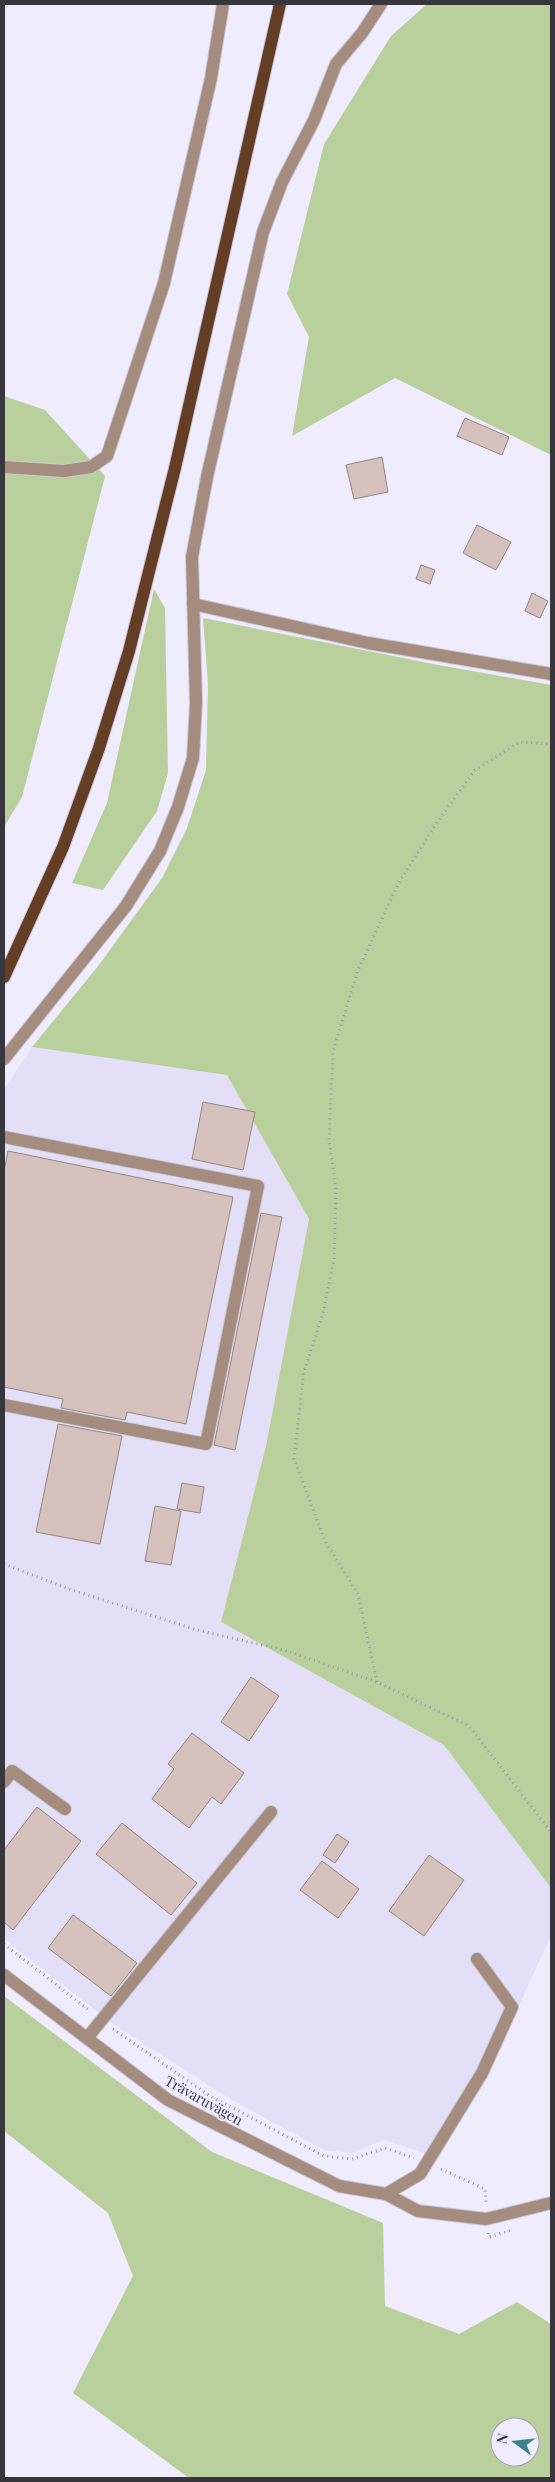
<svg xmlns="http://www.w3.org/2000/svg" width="555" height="2482" font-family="'Playfair Display',serif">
<rect width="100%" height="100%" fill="#efecfe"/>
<polygon fill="#e2dff6" points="32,1047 227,1075 309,1219 266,1446 221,1622 444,1744 551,1888 551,1935 488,2074 439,2158 384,2140 351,2153 324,2150 232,2100 116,2026 4,1939 4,1089"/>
<g fill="#b9cf9c" fill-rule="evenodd">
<polygon points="427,4 551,4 551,455 395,378 292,436 309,337 287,294 324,144 391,36"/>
<polygon points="4,396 45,410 105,476 22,797 4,827"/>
<polygon points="154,589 165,608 168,773 157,811 103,890 72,883 107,803"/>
<polygon points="203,618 433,664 551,685 551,1888 444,1745 221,1622 266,1446 309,1219 227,1075 32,1047 99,965 162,878 187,828 206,770 208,683"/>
<path d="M 4,1996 L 212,2152 L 383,2223 L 385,2306 L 459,2334 L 517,2302 L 551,2324 L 551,2478 L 189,2478 L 73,2393 L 133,2276 L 108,2213 L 4,2131 ZM 500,2427 L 530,2427 L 530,2457 L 500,2457 Z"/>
</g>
<g fill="#d5c2bd" stroke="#978581">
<polygon points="465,418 509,437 502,455 457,436"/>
<polygon points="382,457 388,492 354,499 346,465"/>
<polygon points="477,525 511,542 496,570 463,553"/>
<polygon points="421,565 435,570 430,584 416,579"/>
<polygon points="532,593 548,601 540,618 525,611"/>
<polygon points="203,1102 255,1112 243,1170 192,1159"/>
<polygon points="8,1151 233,1197 186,1424 127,1412 125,1420 61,1408 63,1399 4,1387 4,1171"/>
<polygon points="261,1213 282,1217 235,1450 214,1445"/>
<polygon points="58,1424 122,1436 100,1544 36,1532"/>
<polygon points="182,1483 204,1487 200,1513 177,1509"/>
<polygon points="155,1506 181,1511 171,1565 145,1561"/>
<polygon points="251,1677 279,1696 249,1741 221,1722"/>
<polygon points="192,1733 244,1773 221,1804 212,1797 189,1828 152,1799 174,1769 168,1764"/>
<polygon points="37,1807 81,1841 13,1930 4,1922 4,1850"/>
<polygon points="122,1823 197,1883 171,1915 96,1854"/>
<polygon points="337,1834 349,1842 335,1863 323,1855"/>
<polygon points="429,1855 464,1880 424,1936 389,1911"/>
<polygon points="322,1861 359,1889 338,1918 300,1890"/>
<polygon points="73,1915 137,1963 111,1996 48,1948"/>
</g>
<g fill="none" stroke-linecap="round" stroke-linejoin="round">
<g stroke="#cac8d7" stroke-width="14">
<g id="minor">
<polyline points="4,467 64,471 91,467 107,456 164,283 211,78 223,4"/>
<polyline points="193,604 368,643 551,674"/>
<polyline points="4,1059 126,906 160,851 178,807 193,758 196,703 192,557 207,477 263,232 282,182 314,120 336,64 362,33 381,4"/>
<polyline points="4,1137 258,1186 206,1444 4,1405"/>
<polyline points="4,1782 12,1771 65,1809"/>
<polyline points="4,1975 168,2100 339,2186 386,2194 418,2211 486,2219 551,2203"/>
<polyline points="87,2038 271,1812"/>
<polyline points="386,2194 420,2174 482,2073 512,2007 477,1959"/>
</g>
</g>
<g stroke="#cac8d7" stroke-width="14">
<polyline id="major" points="4,977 63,847 99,748 129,651 175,468 280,4"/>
</g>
<g stroke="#9997a4" stroke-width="3" stroke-dasharray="1 4" stroke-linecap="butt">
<polyline points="4,1564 69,1589 197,1630 284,1650 377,1682 469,1726 551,1832"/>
<polyline points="377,1682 358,1594 325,1541 294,1459 304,1371 323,1313 334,1259 336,1189 329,1140 333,1051 358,970 398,884 438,821 475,770 520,742 551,744"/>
<polyline points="4,1944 90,2011"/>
<polyline points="113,2029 210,2096 324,2156 352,2159 385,2148 414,2158"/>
<polyline points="441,2169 485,2189 486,2204"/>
<polyline points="488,2233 489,2237 512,2230"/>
</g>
<use href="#minor" stroke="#a48d7e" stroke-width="12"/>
<use href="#major" stroke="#633d24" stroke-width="12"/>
</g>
<g text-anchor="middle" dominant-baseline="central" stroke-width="4" stroke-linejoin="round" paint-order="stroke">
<g font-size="14" fill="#37363d" stroke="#efecfe">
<text transform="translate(204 2100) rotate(29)">Trävaruvägen</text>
</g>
</g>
<rect width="555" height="2482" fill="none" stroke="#37363d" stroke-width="10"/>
<g transform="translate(515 2442) rotate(285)"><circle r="24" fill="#efecfe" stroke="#a5a3b1"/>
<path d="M0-4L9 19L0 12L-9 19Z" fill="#3b8389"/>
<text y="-8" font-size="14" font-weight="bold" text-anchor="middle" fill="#37363d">N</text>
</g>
</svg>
